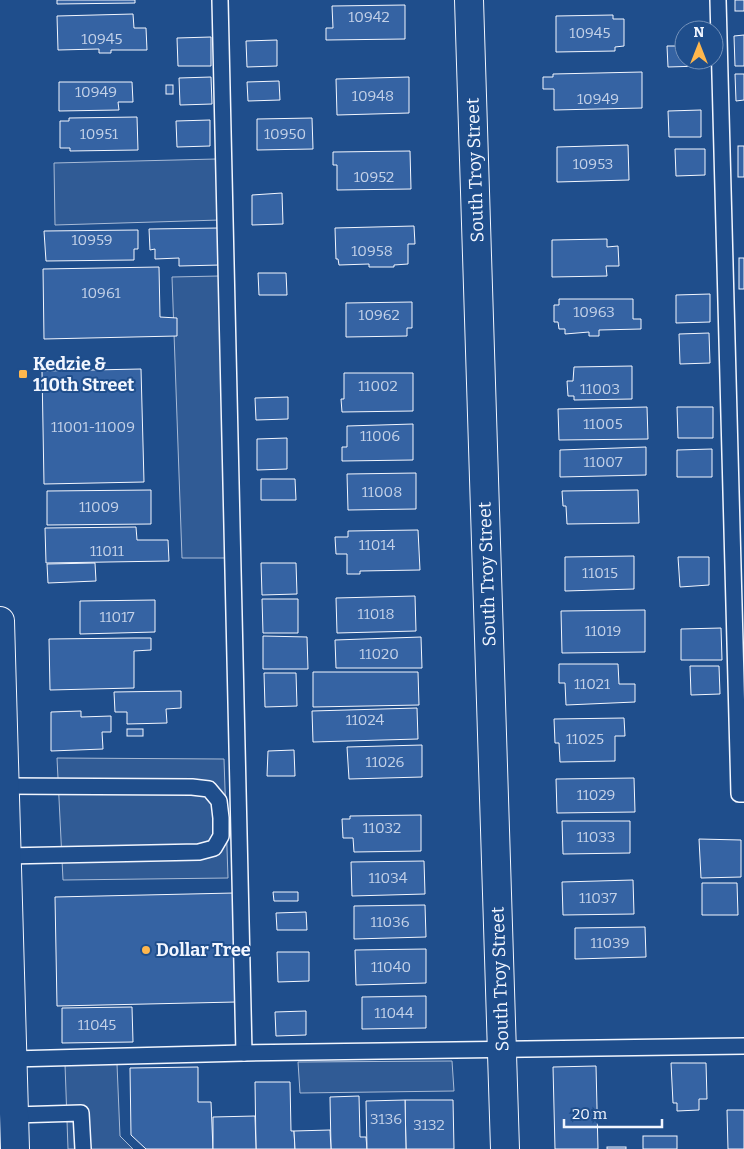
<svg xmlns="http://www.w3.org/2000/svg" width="744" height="1149" font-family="Bitter,serif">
<rect width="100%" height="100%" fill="#1f4e8c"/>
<g fill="#305b95" stroke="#a8bbd7">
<polygon points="216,159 220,220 55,225 54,163"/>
<polygon points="219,276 229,558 182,558 172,277"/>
<polygon points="57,758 224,759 228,878 63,880"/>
<polygon points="452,1061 454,1091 300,1093 298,1062"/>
<polygon points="65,1064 117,1064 120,1136 133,1149 68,1149"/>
</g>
<g fill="#3563a3" stroke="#f2f6ff">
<polygon points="57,0 135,0 135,3 57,4"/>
<rect x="735" y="0" width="9" height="11"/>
<polygon points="405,5 405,39 326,40 326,28 333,28 332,6"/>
<polygon points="133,14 134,28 146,28 147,50 111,50 111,53 99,53 99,49 58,50 57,16"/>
<polygon points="613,15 613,19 624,19 624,46 615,47 615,51 556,52 556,16"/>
<polygon points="744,35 744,66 735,66 734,36"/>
<polygon points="211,37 211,66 178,66 177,38"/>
<polygon points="277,40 277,66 247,67 246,41"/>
<polygon points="667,46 684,46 684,60 701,60 701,66 668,67"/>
<polygon points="642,72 642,108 554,110 554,89 543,89 543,77 553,77 553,74"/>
<polygon points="735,74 744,74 744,100 736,101"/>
<polygon points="211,77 212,104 180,105 179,78"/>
<polygon points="409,77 409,113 337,115 336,79"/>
<polygon points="279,81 280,100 248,101 247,82"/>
<polygon points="59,82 132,82 133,102 118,102 119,110 59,111"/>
<rect x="166" y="85" width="7" height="9"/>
<polygon points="701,110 701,137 669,137 668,111"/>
<polygon points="137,117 138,150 70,151 70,148 60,148 60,121 69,121 69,118"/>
<polygon points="312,118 313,149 257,150 257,119"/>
<polygon points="210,120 210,146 177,147 176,121"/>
<polygon points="628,145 629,180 557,182 557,147"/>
<rect x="738" y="146" width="6" height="31"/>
<polygon points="675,149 705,149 705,175 676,176"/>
<polygon points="410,151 411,189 337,190 337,165 333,165 333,152"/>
<polygon points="282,193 283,224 252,225 252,195"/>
<polygon points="414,226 415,244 408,244 408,264 394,265 394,267 369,267 369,264 339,265 338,259 336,259 335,228"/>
<polygon points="219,228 220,265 179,266 179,258 155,259 155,249 150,250 149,229"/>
<polygon points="138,230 138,249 134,249 134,260 46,261 44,231"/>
<polygon points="607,239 607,247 618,246 619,266 606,266 607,276 552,277 552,240"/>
<rect x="739" y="258" width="5" height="31"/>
<polygon points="159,267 160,317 177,318 177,336 44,339 43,269"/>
<polygon points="258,273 286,273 287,295 259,295"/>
<polygon points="710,294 710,322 676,323 676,295"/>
<polygon points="559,299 633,299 633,319 641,319 641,329 599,330 599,336 589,336 589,332 565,334 565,329 559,329 558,322 554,322 554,305 559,305"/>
<polygon points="412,302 412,328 407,328 407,336 346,337 346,303"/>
<polygon points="709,333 710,363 680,364 679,334"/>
<polygon points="632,366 632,399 574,400 574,396 568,396 567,381 573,381 574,367"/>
<polygon points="141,369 144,482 44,484 42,371"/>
<polygon points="344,373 413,373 413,411 342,412 341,399 344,399"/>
<polygon points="288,397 288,419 256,420 255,398"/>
<polygon points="647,407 648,439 559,440 558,409"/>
<polygon points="677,407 713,407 713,438 678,438"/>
<polygon points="413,424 413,460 342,461 342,447 347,447 347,426"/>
<polygon points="287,438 287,469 257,470 257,439"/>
<polygon points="646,447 646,475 560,477 560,450"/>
<polygon points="712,449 712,477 677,477 677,450"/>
<polygon points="416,473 416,509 348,510 347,474"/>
<polygon points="261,479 295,479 296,500 261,500"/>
<polygon points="151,490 151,524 47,525 47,491"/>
<polygon points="638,490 639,523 567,524 566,506 563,506 562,491"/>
<polygon points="136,527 137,540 168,540 169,561 46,563 45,528"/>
<polygon points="418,530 420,570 360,571 360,574 347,574 347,554 336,554 335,537 348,537 348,531"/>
<polygon points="634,556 634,589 565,591 565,557"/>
<polygon points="678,557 709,557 709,585 680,587"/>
<polygon points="95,563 96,581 48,583 47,564"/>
<polygon points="261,563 296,563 297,594 262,595"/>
<polygon points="415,596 416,631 337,633 336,598"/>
<polygon points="262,599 298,599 298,633 263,633"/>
<polygon points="155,600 155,632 80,634 80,601"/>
<polygon points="645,610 645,652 562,653 561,611"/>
<polygon points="721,628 722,660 681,660 681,629"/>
<polygon points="263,636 307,637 308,669 263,669"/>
<polygon points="421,637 422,668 336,668 335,640"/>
<polygon points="134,638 151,638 151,650 134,651 134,688 50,690 49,639"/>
<polygon points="559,664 618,664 619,684 635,684 635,702 566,705 565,683 559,683"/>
<polygon points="690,666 719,666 720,694 691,695"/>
<polygon points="313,672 418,672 419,705 313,707"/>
<polygon points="264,673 296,673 297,706 265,707"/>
<polygon points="181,691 181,708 166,709 167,723 127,724 127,712 115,712 114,692"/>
<polygon points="417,708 418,739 313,742 312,711"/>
<polygon points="81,711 81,717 111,716 111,732 102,732 103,749 51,751 51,712"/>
<polygon points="624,718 625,736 615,736 615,761 560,762 559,743 555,743 554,719"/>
<rect x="127" y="729" width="16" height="7"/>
<polygon points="422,745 422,777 349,779 347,747"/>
<polygon points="294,750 295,776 267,776 268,751"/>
<polygon points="634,778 635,812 557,813 556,779"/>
<polygon points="421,815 421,851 354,852 353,838 343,838 342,819 350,819 350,816"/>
<polygon points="562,821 630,821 630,853 563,854"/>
<polygon points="699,839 741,840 741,877 701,878"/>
<polygon points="424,861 425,894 352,896 351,862"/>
<polygon points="633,880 634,914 563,915 562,882"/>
<polygon points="702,883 737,883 738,915 702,915"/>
<polygon points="273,892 298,892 298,901 274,901"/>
<polygon points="234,893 236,1002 57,1006 55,897"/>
<polygon points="425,905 426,937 354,939 354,906"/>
<polygon points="306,912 307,930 277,930 276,913"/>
<polygon points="645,927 646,957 575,959 575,928"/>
<polygon points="426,949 426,983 356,985 355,950"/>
<polygon points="277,952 309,952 309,981 278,982"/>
<polygon points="426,996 426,1028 362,1029 362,997"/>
<polygon points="132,1007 133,1042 62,1043 62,1008"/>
<polygon points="306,1011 306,1035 276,1036 275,1012"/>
<polygon points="671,1063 706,1063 707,1099 699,1099 699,1110 677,1111 677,1103 673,1103"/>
<polygon points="596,1066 598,1149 555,1149 553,1067"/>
<polygon points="198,1067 198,1102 211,1102 213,1149 146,1149 131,1135 130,1068"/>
<polygon points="255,1082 290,1082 291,1131 294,1131 295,1149 256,1149"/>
<polygon points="359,1096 360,1137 366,1137 367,1149 331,1149 330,1097"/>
<polygon points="405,1100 453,1100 454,1149 406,1149"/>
<polygon points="405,1100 406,1149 367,1149 366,1101"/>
<polygon points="727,1110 744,1110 744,1149 728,1149"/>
<polygon points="255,1116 256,1149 213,1149 213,1117"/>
<polygon points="330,1130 331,1149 295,1149 294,1131"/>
<rect x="643" y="1136" width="34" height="13"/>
<rect x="607" y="1147" width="19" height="2"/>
</g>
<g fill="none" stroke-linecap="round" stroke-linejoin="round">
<g stroke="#f2f6ff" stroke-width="18">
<g id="service">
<polyline points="220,0 244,1053"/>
<polyline points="718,0 739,794 744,794"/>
<polyline points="4,786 192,787 209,789 219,801 221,818 221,836 214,848 199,852 6,856"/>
<polyline points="12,1059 244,1053 744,1046"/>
<polyline points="14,1115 81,1113 83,1149"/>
</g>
</g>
<g stroke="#f2f6ff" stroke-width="30">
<polyline id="minor" points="469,0 505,1149"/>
</g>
<g stroke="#f2f6ff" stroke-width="30">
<polyline id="secondary" points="0,621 15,1149"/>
</g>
<use href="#service" stroke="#1f4e8c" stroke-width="15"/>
<use href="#minor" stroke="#1f4e8c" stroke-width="28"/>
<use href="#secondary" stroke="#1f4e8c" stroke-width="28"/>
</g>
<g fill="#ffb74d" stroke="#1f4e8c" stroke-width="2">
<rect x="18" y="369" width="10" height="10" rx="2.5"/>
<circle cx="146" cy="950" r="5"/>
</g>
<g text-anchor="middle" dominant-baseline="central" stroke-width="4" stroke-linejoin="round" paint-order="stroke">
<g font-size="15" fill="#c3d1e8">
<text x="369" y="17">10942</text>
<text x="590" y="33">10945</text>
<text x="102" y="39">10945</text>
<text x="96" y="92">10949</text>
<text x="373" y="96">10948</text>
<text x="598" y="99">10949</text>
<text x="99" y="134">10951</text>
<text x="285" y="134">10950</text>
<text x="593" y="164">10953</text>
<text x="374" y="177">10952</text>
<text x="92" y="240">10959</text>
<text x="372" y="251">10958</text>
<text x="101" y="293">10961</text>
<text x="594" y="312">10963</text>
<text x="379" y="315">10962</text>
<text x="378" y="386">11002</text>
<text x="600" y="389">11003</text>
<text x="603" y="424">11005</text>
<text x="93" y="427">11001-11009</text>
<text x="380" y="436">11006</text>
<text x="603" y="462">11007</text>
<text x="382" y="492">11008</text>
<text x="99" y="507">11009</text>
<text x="377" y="545">11014</text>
<text x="107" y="551">11011</text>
<text x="600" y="573">11015</text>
<text x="376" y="614">11018</text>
<text x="117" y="617">11017</text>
<text x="603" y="631">11019</text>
<text x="379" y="654">11020</text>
<text x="592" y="684">11021</text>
<text x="365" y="720">11024</text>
<text x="585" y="739">11025</text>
<text x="385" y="762">11026</text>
<text x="596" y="795">11029</text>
<text x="382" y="828">11032</text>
<text x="596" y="837">11033</text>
<text x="388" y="878">11034</text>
<text x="598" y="898">11037</text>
<text x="390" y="922">11036</text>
<text x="610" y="943">11039</text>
<text x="391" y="967">11040</text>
<text x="394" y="1013">11044</text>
<text x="97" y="1025">11045</text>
<text x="386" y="1119">3136</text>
<text x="429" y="1125">3132</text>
</g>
<g font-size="18" fill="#f2f6ff" stroke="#1f4e8c">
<text transform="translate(475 170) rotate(-92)">South Troy Street</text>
<text transform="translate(487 574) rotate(-92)">South Troy Street</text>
<text transform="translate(500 979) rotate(-92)">South Troy Street</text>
</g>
<g font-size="18" font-weight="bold" fill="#f2f6ff" stroke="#1f4e8c" text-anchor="start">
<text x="33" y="364">Kedzie &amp;<tspan x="33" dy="21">110th Street</tspan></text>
<text x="156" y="950">Dollar Tree</text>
</g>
</g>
<g transform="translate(699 45)"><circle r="24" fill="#1f4e8c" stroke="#7391ba"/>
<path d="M0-4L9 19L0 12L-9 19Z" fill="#ffb74d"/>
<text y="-8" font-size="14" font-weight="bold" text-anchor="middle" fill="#f2f6ff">N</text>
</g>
<path d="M564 1119v8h98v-8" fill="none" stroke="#f2f6ff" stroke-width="2.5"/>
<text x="572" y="1119" font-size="15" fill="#f2f6ff" stroke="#1f4e8c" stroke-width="4" paint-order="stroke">20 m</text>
</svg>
